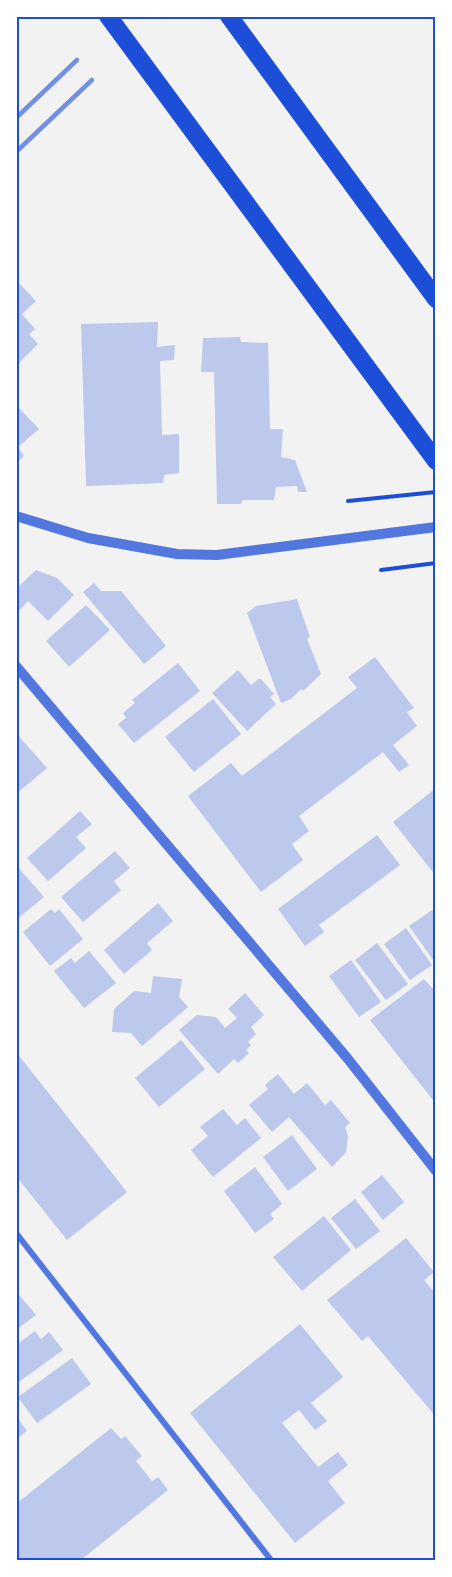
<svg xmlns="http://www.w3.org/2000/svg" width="452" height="1577" font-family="Ubuntu,sans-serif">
<rect width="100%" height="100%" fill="#f2f2f2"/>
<g fill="#bdc9ec">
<polygon points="16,280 36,301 22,314 35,329 29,334 38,344 16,366"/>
<polygon points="158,322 157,347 175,345 174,360 160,361 162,435 179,434 179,473 164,475 163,483 86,486 81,324"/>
<polygon points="240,337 241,342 268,343 270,429 283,429 281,457 295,460 307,492 298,492 297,486 276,487 274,500 242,500 241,504 217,504 214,372 201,372 203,338"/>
<polygon points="16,405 39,429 18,447 24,456 16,463"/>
<polygon points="36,570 57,578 74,595 48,621 28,601 20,610 16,607 16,589"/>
<polygon points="94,583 101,591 121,591 166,646 144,664 83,592"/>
<polygon points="297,599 310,637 307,639 321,674 303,691 301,689 291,699 281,703 247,613 256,606"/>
<polygon points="86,605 110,630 69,667 46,641"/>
<polygon points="375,657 414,708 407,712 417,726 393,745 409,765 399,772 383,752 299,816 309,831 292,844 303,860 261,892 188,796 231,763 242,776 357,688 348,677"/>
<polygon points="178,663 200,691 134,743 118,724 126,718 123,713 135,703 132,700"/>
<polygon points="238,670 251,685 260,678 274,694 270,697 276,704 247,731 212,693"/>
<polygon points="213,699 241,734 194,772 165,737"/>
<polygon points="16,733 47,768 16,794"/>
<polygon points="436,788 436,876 393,822"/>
<polygon points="80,811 92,824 76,837 86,848 48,881 27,858"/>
<polygon points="377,835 400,865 319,925 324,932 305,946 278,909"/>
<polygon points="115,851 130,868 114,881 121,890 83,922 61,897"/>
<polygon points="16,865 44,897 16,920"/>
<polygon points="158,903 173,921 147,943 152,950 124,974 104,950"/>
<polygon points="51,909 55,913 59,909 83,939 50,966 23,932"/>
<polygon points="432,910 436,914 436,964 409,926"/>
<polygon points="406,928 432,965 410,980 384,944"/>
<polygon points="377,943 408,984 386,1000 355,960"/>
<polygon points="89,951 116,983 84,1008 54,971 71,958 75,963"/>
<polygon points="351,960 381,1002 359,1017 329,976"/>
<polygon points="153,976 182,979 179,997 188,1007 142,1046 131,1033 112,1032 114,1009 134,991 151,993"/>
<polygon points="424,979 432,988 436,987 436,1104 370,1020"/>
<polygon points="245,993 264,1015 251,1027 256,1034 248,1042 251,1045 246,1050 249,1053 238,1063 234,1059 218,1074 179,1030 197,1015 216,1017 225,1028 237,1018 228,1009"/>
<polygon points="181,1040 205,1069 159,1107 135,1078"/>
<polygon points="16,1052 127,1192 67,1240 16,1176"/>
<polygon points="278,1074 294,1094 307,1083 325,1105 331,1100 350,1123 345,1127 348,1136 346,1152 332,1167 289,1117 272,1132 249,1105 268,1089 265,1085"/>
<polygon points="223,1109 237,1125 245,1118 261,1138 213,1177 191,1150 208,1136 200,1127"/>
<polygon points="292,1135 317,1169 288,1191 263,1157"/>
<polygon points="255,1167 282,1204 270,1214 274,1219 255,1233 224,1191"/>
<polygon points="382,1175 404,1202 383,1220 361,1192"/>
<polygon points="355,1199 380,1231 356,1249 331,1218"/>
<polygon points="324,1216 351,1250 302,1291 273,1257"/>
<polygon points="406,1238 434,1272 424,1280 436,1294 436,1318 433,1320 436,1323 436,1417 368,1336 362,1341 327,1300"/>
<polygon points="16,1291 36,1315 16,1330"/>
<polygon points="300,1324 343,1377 311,1403 327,1421 315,1430 299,1410 282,1423 318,1467 338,1452 348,1465 328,1481 345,1503 295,1543 190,1413"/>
<polygon points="35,1331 41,1339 49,1332 63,1350 16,1384 16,1345"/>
<polygon points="72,1358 91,1384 37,1423 18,1397"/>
<polygon points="16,1416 27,1431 16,1439"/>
<polygon points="111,1428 121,1439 125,1436 142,1456 136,1461 152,1481 158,1477 168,1490 81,1560 16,1560 16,1504"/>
</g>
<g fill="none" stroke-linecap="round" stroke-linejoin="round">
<g stroke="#1d4ed8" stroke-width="4">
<polyline points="348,501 436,492"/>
<polyline points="381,570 436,563"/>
</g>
<polyline stroke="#5277de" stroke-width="6" points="16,1233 271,1560"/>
<g stroke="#5277de" stroke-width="10">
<polyline points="16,516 88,538 177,554 217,555 436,527"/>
<polyline points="16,666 348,1059 436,1171"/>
</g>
<g stroke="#1d4ed8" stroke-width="18">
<polyline points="108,16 436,461"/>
<polyline points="229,16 436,299"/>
</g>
<g stroke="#7290e2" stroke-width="4.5">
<polyline points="16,118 77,60"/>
<polyline points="16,152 92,80"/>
</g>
</g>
<rect width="452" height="1577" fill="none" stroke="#ffffff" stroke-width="36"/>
<rect x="18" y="18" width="416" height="1541" fill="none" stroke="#1d4ed8" stroke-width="2"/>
</svg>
